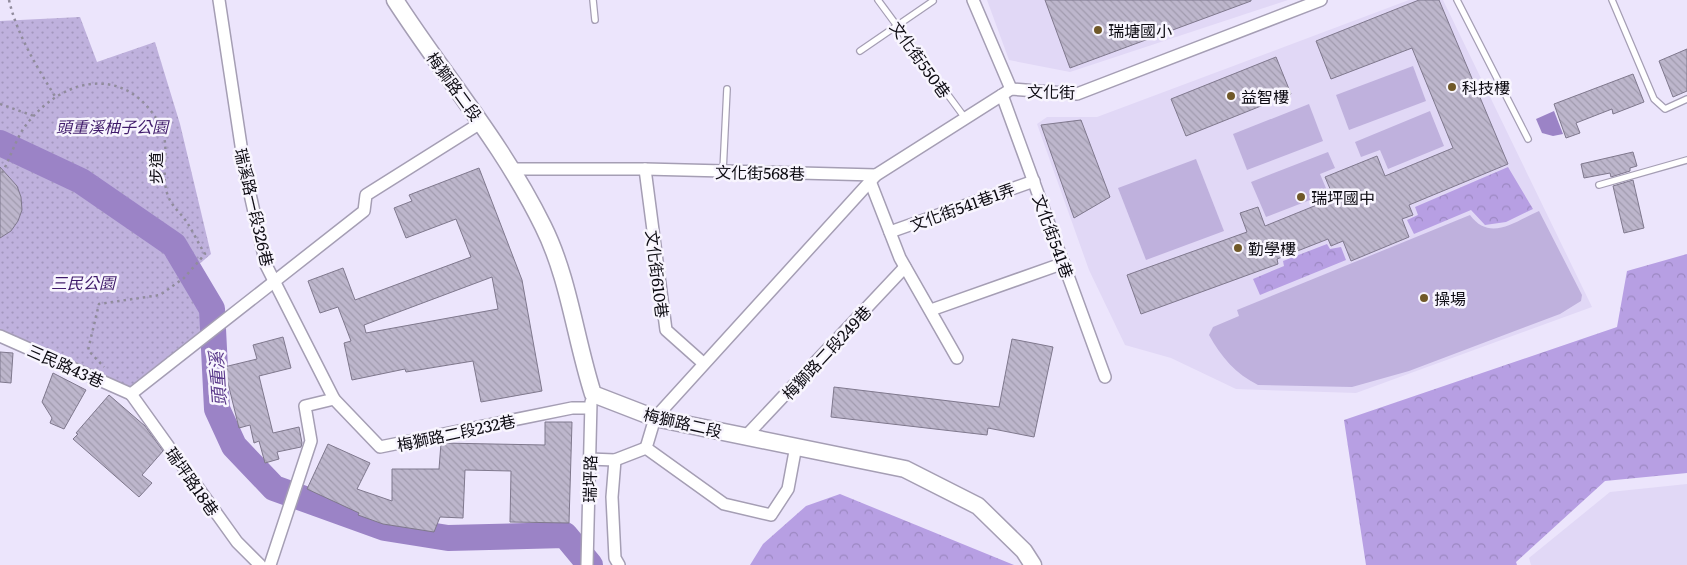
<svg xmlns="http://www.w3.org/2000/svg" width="1687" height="565" font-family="Literata,'Noto Sans TC',serif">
<defs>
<pattern id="forest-crowns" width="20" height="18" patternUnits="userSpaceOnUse" patternTransform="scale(1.25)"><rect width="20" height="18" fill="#b79fe3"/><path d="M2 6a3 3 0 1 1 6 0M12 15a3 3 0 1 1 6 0" fill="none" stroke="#9c88c2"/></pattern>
<pattern id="park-dots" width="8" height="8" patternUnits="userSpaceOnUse" patternTransform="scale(1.25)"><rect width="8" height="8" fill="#bfb1dd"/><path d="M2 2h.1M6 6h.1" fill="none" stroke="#a397bd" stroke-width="1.8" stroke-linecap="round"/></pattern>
<pattern id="building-back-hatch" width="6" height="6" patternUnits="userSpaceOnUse" patternTransform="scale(1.25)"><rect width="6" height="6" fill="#bdb6cc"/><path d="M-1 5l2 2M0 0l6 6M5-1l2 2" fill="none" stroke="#a19bae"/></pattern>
</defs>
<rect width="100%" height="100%" fill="#ece5fc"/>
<g fill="#e1d8f6">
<polygon points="987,0 1288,0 1070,72 1009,60"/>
<polygon points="1409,0 1443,0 1592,307 1356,393 1236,389 1171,358 1125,345 1089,270 1037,124 1047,117 1097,117"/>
<polygon points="1687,484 1687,565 1531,565 1529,558 1610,492"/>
</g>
<g fill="#bfb1dd">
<polygon points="1413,66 1426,101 1349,130 1336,95"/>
<polygon points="1309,104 1323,141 1247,170 1233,134"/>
<polygon points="1430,111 1444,146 1388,169 1380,150 1361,157 1355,142"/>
<polygon points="1328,152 1335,168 1320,174 1328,193 1266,217 1251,182"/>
<polygon points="1196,159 1224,231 1146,260 1118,188"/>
<path d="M 1539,211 L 1582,295 L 1581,301 L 1560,314 L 1409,371 L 1352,387 L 1258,385 C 1236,374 1221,357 1209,335 L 1213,327 L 1239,316 L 1237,310 L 1470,215 C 1490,242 1514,222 1539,211 Z"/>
</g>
<g fill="url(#forest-crowns)">
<polygon points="1508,167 1533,209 1506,222 1485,225 1471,210 1414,234 1407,220 1418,215 1415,207"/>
<polygon points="1327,244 1330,249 1341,247 1346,260 1260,295 1253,279 1284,266 1283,261"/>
<polygon points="1687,254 1687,473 1605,481 1516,562 1517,565 1366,565 1344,420 1617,327 1627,271"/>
<polygon points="840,494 1014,565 750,565 763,544 806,506"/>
</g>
<polygon fill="url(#park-dots)" points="80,17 97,62 155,42 180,124 211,254 190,272 212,309 214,333 131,394 0,336 0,21"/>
<polygon fill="#9b83c6" points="1554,111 1563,134 1553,136 1542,133 1536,119"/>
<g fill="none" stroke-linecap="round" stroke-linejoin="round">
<polyline stroke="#9b83c6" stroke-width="26" points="0,143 81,181 174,245 212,309 217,409 234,446 274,488 385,528 448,538 565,535 590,565"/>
</g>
<g fill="url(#building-back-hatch)" stroke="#7f788d" fill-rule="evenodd">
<polygon points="1045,0 1251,0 1251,1 1070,68"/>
<polygon points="1419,0 1439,0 1508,164 1409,205 1413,215 1402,219 1409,237 1351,261 1343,241 1331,246 1328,239 1277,259 1278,264 1141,314 1127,275 1247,232 1240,213 1258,207 1265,226 1334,198 1325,177 1377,156 1385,176 1453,148 1412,48 1331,79 1316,41"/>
<polygon points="1687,49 1687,91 1673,97 1659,61"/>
<polygon points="1276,57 1291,94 1186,136 1171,99"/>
<polygon points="1633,74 1644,102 1613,114 1612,109 1576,123 1580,133 1566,138 1554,104"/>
<polygon points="1081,120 1110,197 1074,218 1041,125"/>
<polygon points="1633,152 1637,166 1630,168 1630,171 1611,177 1610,173 1584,178 1581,164"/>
<polygon points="0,167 17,186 21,197 22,210 18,221 11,231 0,238"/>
<path d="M 479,168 L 522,280 L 542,391 L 481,402 L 473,361 L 406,372 L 405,369 L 352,380 L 344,343 L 351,341 L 338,307 L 320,313 L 308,281 L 343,268 L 355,300 L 471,257 L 456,219 L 406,238 L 394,208 L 412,201 L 409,195 ZM 492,277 L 498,309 L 366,333 L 364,325 Z"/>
<polygon points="1633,180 1644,228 1624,233 1613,186"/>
<polygon points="283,337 291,368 259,376 273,433 299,427 302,443 301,447 277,452 279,459 265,463 259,441 254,443 250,425 239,428 224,367 257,359 253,345"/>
<polygon points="1012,339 1053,347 1034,437 988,428 987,435 831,417 834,387 999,407"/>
<polygon points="0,352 13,353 11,383 0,382"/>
<polygon points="53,373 86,390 64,429 50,423 52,418 42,402"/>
<polygon points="109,395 145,426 163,451 142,475 152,483 139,497 73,439 78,434 76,433"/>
<polygon points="545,422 572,422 569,523 510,522 511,471 465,470 463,518 440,517 434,532 383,524 358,515 359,513 307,489 328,444 370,463 357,489 392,501 392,469 439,469 441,443 545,445"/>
</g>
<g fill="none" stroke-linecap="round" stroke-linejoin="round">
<g stroke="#a59eb4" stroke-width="8">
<g id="lane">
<polyline points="593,0 595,20"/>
<polyline points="878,0 965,118"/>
<polyline points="1457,0 1528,139"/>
<polyline points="1612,0 1654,99 1665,109 1687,99"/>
<polyline points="860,51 933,1"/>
<polyline points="723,171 727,89"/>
<polyline points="1599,185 1687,160"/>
</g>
</g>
<g stroke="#a59eb4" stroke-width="14">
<g id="street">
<polyline points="219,0 245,172 266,265 334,399"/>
<polyline points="973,0 1011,89"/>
<polyline points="1002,95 1105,377"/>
<polyline points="512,169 645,169 876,175"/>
<polyline points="645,169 666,330 703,363"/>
<polyline points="870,181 900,258 957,358"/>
<polyline points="890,232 1034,181"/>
<polyline points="931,310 1064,263"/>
<polyline points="0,336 131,394"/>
<polyline points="131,394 364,211 366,195 482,122"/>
<polyline points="131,394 237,542 260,565"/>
<polyline points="746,436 905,267"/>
<polyline points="796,446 788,489 771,515 724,504 646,448 655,418 876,175 1002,95 1011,89 1077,94 1321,0"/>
<polyline points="589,459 615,460 646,448"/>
<polyline points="615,460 612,497 615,558 619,565"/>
<polyline points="270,565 311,441 305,406 334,399 380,447 572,408 590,408"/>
<polyline points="587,565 591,402"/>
</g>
</g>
<g stroke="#a59eb4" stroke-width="19">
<path id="secondary" d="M 395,0 C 444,76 503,144 543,226 C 569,278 575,338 593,394 L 655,418 L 905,469 L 978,506 L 1024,551 L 1033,565"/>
</g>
<g stroke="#918c9d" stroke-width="2.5" stroke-dasharray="2.5 4" stroke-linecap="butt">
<path d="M 9,0 C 17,35 37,67 56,98"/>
<polyline points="0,104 34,116"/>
<path d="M 2,173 C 12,155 16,136 30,120 C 68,75 127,67 159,123 C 172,147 160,169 167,193 C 171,206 179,211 186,221 C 193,231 198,243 205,254 L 184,278 L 160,295 L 99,304 L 88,350 L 104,367"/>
</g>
<use href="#lane" stroke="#fff" stroke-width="5.5"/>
<use href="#street" stroke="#fff" stroke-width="11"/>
<use href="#secondary" stroke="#fff" stroke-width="16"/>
</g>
<g fill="#705929" stroke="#f8f5fe" stroke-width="2">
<circle cx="1098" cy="30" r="5"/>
<circle cx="1452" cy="87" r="5"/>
<circle cx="1231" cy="96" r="5"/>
<circle cx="1301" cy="197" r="5"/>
<circle cx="1238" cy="248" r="5"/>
<circle cx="1424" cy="298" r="5"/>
</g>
<g text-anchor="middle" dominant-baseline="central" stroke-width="5" stroke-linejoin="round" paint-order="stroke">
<g font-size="16" fill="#0d0b12" stroke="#f8f5fe" text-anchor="start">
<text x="1108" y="30">瑞塘國小</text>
<text x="1462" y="87">科技樓</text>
<text x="1241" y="96">益智樓</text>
<text x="1311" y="197">瑞坪國中</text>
<text x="1248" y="248">勤學樓</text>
<text x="1434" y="298">操場</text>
</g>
<g font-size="16" fill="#0d0b12" stroke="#f8f5fe">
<text transform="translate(921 59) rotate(54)">文化街550巷</text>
<text transform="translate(455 86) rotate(54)">梅獅路二段</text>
<text transform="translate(1051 91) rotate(1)">文化街</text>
<text transform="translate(155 168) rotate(-90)">步道</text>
<text transform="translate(760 172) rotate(1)">文化街568巷</text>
<text transform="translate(962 206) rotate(-20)">文化街541巷1弄</text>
<text transform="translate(255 207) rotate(77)">瑞溪路一段326巷</text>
<text transform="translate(1054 236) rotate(70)">文化街541巷</text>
<text transform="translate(658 274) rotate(83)">文化街610巷</text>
<text transform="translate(826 352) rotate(-47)">梅獅路二段249巷</text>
<text transform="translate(66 365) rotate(24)">三民路43巷</text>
<text transform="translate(683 422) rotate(13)">梅獅路二段</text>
<text transform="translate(456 432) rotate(-12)">梅獅路二段232巷</text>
<text transform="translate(589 479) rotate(-89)">瑞坪路</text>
<text transform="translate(193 481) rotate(55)">瑞坪路18巷</text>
</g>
<g font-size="16" font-style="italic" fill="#401c6b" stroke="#f8f5fe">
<text x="112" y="126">頭重溪柚子公園</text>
<text x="83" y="282">三民公園</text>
</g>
<g font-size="18" font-style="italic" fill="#5d3c8c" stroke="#f8f5fe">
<text transform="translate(217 379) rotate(-94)">頭重溪</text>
</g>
</g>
</svg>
